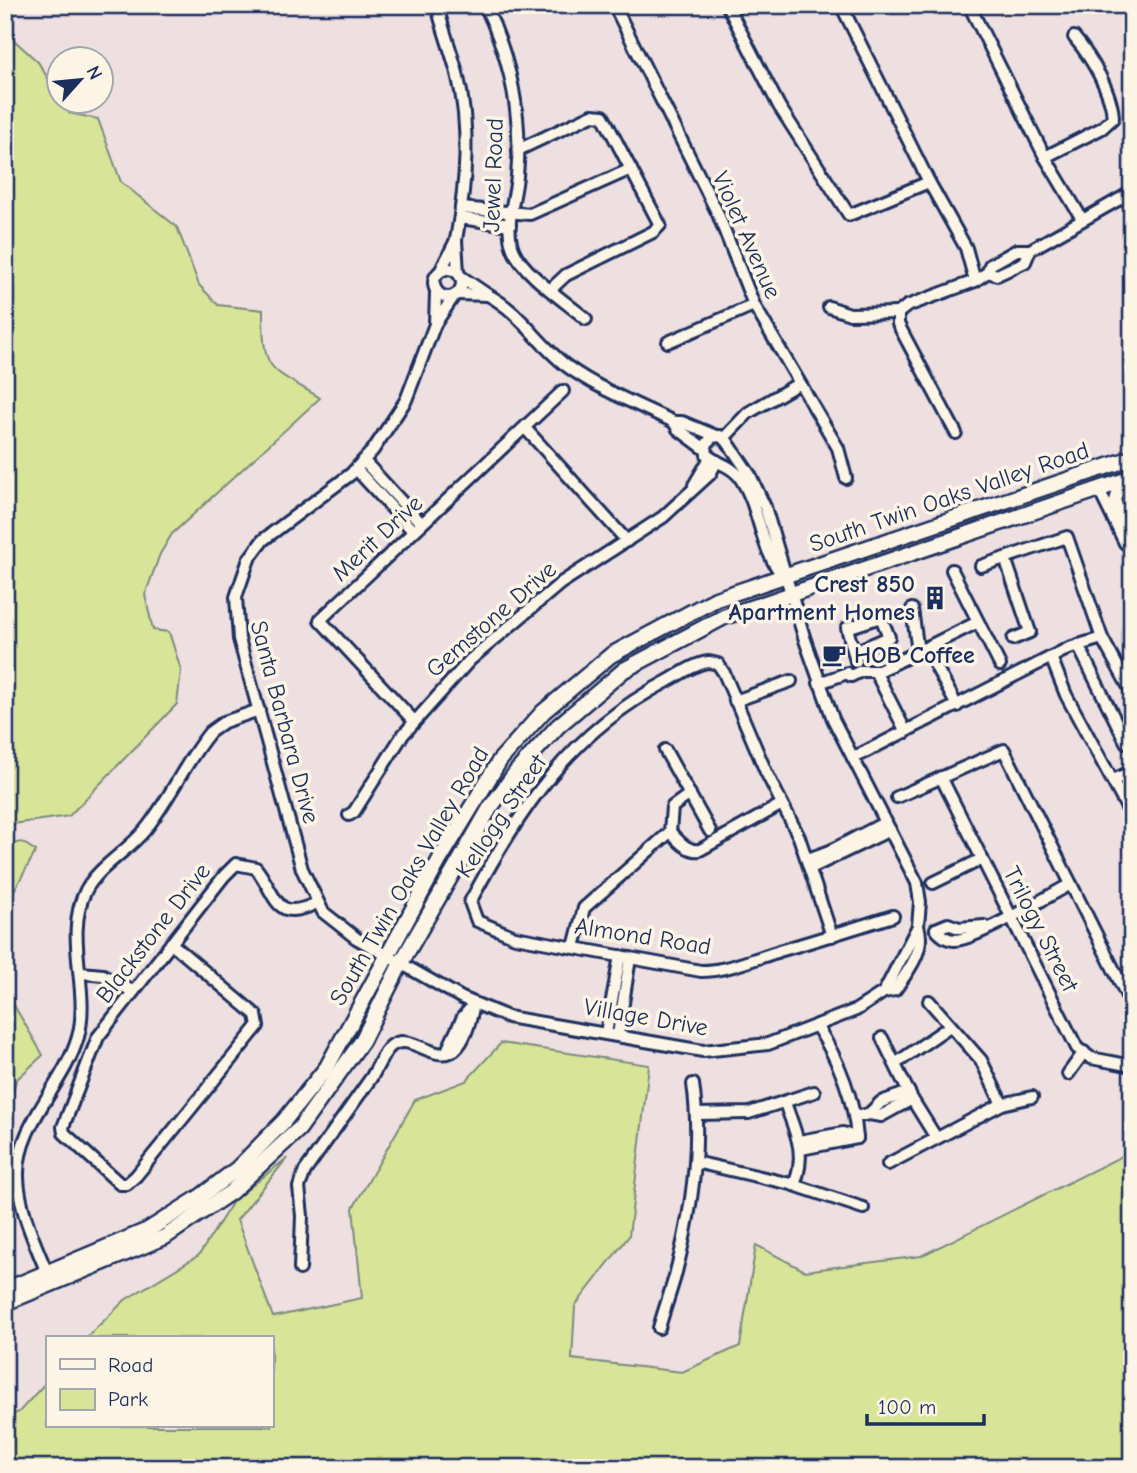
<svg xmlns="http://www.w3.org/2000/svg" width="1137" height="1473" font-family="'Comic Neue',sans-serif">
<rect width="100%" height="100%" fill="#eedfe0"/>
<filter id="ink" filterUnits="userSpaceOnUse"><feTurbulence type="fractalNoise" baseFrequency=".0143" numOctaves="2"/><feDisplacementMap in="SourceGraphic" scale="14" xChannelSelector="R" yChannelSelector="G"/><feConvolveMatrix kernelMatrix="1 2 1 2 8 2 1 2 1" color-interpolation-filters="sRGB"/></filter>
<g filter="url(#ink)">
<g fill="#d8e598" stroke="#7a8a7b" stroke-width="2">
<path d="M 5,32 L 38,62 L 69,113 L 98,119 L 121,182 L 177,227 L 199,285 L 218,305 L 263,310 C 263,374 268,366 320,398 L 172,534 L 160,554 L 145,595 L 153,630 L 169,632 L 181,670 L 177,704 L 69,816 L 5,825 Z"/>
<polygon points="22,842 36,851 5,907 5,845"/>
<polygon points="5,990 43,1055 16,1080 5,1122"/>
<polygon points="501,1043 649,1065 629,1236 575,1306 572,1359 682,1372 740,1346 756,1245 805,1271 921,1256 1132,1151 1132,1468 5,1468 5,1418 19,1412 47,1381 47,1426 271,1426 271,1338 86,1338 125,1300 199,1255 234,1200 287,1158 237,1220 273,1317 362,1298 353,1208 415,1100 466,1081"/>
</g>
<g fill="none" stroke-linecap="round" stroke-linejoin="round">
<g stroke="#1b2f5e" stroke-width="16">
<g id="minor">
<path d="M 437,5 C 442,28 451,50 457,73 C 471,128 466,184 456,240"/>
<path d="M 485,5 C 511,60 523,115 517,176 C 515,200 504,226 513,249 C 523,274 565,301 586,319"/>
<polyline points="614,5 718,214 754,305 838,448 846,478"/>
<polyline points="727,5 779,106 849,215 929,182"/>
<polyline points="841,5 929,182 966,248 975,281"/>
<polyline points="969,5 1045,157 1082,219"/>
<polyline points="518,150 592,115 603,116 660,225 653,232 566,275 551,289"/>
<path d="M 1045,157 L 1102,128 L 1113,118 C 1112,92 1091,57 1074,37"/>
<polyline points="461,208 530,214 631,169"/>
<polyline points="460,218 510,225"/>
<circle cx="448" cy="283" r="14"/>
<polyline points="441,270 456,240 458,273"/>
<polyline points="988,272 997,275 1025,262 1030,250"/>
<polyline points="436,292 435,324 454,296"/>
<polyline points="457,294 488,295 460,276"/>
<path d="M 488,295 C 522,313 538,345 568,367 C 600,390 639,405 674,422 L 682,422 L 716,436"/>
<polyline points="829,307 850,314 898,313"/>
<polyline points="898,313 907,306 975,281 988,272 990,265 1017,250 1030,250 1132,192"/>
<polyline points="898,313 898,324 956,433"/>
<path d="M 435,324 L 406,400 L 373,450 L 351,474 L 263,540 L 249,559 L 236,597 L 239,639 L 302,869 L 323,912 L 356,938 L 462,998 L 508,1017 L 703,1051 L 768,1044 L 856,1010 L 884,992 L 895,990 C 909,970 926,949 918,926"/>
<polyline points="668,342 754,305"/>
<polyline points="674,422 678,429 705,449"/>
<polyline points="525,428 627,541"/>
<polyline points="724,438 748,413 798,384"/>
<polyline points="364,461 421,523"/>
<polyline points="356,469 413,531"/>
<polyline points="1120,482 1115,501 1132,536"/>
<polyline points="694,485 710,458"/>
<polyline points="1099,490 1125,543 1132,547"/>
<polyline points="1131,518 1132,518"/>
<polyline points="1005,558 1030,632 1013,639"/>
<polyline points="981,566 1067,537 1102,638 1132,693"/>
<polyline points="952,570 1000,665"/>
<path d="M 784,577 C 759,550 761,507 739,476 C 729,464 717,464 707,455 L 706,445 L 712,437 L 720,436 L 727,441 L 750,475 L 765,507 L 805,640 L 833,719 L 917,883 L 920,902 L 918,926 L 884,992"/>
<polyline points="912,609 918,652"/>
<polyline points="1078,645 1126,742 1132,745"/>
<polyline points="926,648 957,706"/>
<polyline points="856,651 889,637 881,617 847,628 856,661"/>
<polyline points="1051,657 1066,695 1132,817"/>
<polyline points="875,671 906,732"/>
<polyline points="819,683 847,673 851,676 861,671 879,671 978,622"/>
<polyline points="735,701 791,681"/>
<polyline points="414,721 320,620 563,391"/>
<polyline points="665,750 710,831"/>
<polyline points="853,758 1069,648 1102,638"/>
<polyline points="941,777 1077,1048 1091,1058 1132,1066"/>
<polyline points="1114,780 1132,771"/>
<polyline points="897,797 1004,750 1132,1006"/>
<polyline points="349,815 354,812 402,736 470,660 561,583 663,517 710,474 717,461"/>
<path d="M 670,832 C 679,841 687,852 700,850 L 782,804"/>
<polyline points="670,832 672,807 690,794"/>
<polyline points="808,859 830,851 886,822"/>
<polyline points="811,868 890,830"/>
<polyline points="933,883 982,859"/>
<path d="M 936,929 C 939,934 947,940 954,940 C 974,941 1048,896 1071,884"/>
<polyline points="936,929 948,924 959,928 984,926"/>
<path d="M 832,936 L 799,837 L 766,772 L 724,673 L 718,664 L 709,662 C 695,663 679,675 666,682 C 569,733 521,808 470,902 L 477,921 L 515,937 L 701,971 C 727,971 753,959 777,952 L 779,951 C 817,940 855,928 893,916"/>
<path d="M 171,943 L 256,1015 L 258,1026 L 136,1176 L 127,1184 L 120,1184 L 64,1133 L 63,1127 L 98,1037 L 224,876 L 236,864 L 256,868 C 278,897 274,923 317,903"/>
<polyline points="574,947 584,908 670,832"/>
<polyline points="81,973 103,975 132,991"/>
<polyline points="929,1001 981,1060 1002,1104"/>
<path d="M 816,1025 C 838,1059 854,1097 857,1138"/>
<polyline points="606,1033 620,956"/>
<polyline points="618,1035 630,958"/>
<polyline points="882,1038 912,1099 935,1136"/>
<polyline points="446,1053 463,1017 474,1004"/>
<polyline points="895,1064 950,1026"/>
<polyline points="1068,1074 1084,1052"/>
<path d="M 785,1103 C 796,1134 807,1153 794,1185"/>
<polyline points="697,1114 749,1113 814,1092"/>
<polyline points="869,1114 881,1102 909,1092"/>
<polyline points="855,1117 869,1114 881,1116 912,1099"/>
<polyline points="799,1141 843,1133 857,1138"/>
<polyline points="801,1149 857,1138"/>
<polyline points="695,1162 791,1184 863,1208"/>
<polyline points="888,1164 1002,1104 1032,1097"/>
<path d="M 300,1269 L 302,1216 L 299,1187 L 305,1171 C 327,1140 349,1109 371,1078 C 377,1069 383,1052 391,1046 C 418,1025 456,1099 474,1003"/>
<path d="M 49,1278 C 37,1247 19,1212 18,1177 C 16,1125 64,1086 78,1037 C 91,990 63,935 86,890 C 99,866 128,851 145,830 C 170,799 185,762 210,732 L 224,722 L 259,710"/>
<path d="M 659,1328 C 664,1310 670,1294 675,1276 C 691,1215 702,1147 693,1084"/>
</g>
</g>
<g stroke="#1b2f5e" stroke-width="19">
<g id="major">
<polyline points="5,1290 148,1230 200,1197 238,1168 284,1121 327,1067 440,859 500,760 543,712 611,655 716,599 1132,458"/>
<polyline points="5,1303 165,1237 231,1192 299,1129 362,1041 401,963 490,808 517,771 558,726 624,670 724,617 1132,478"/>
</g>
</g>
<use href="#minor" stroke="#fcf5e5" stroke-width="10"/>
<use href="#major" stroke="#fcf5e5" stroke-width="14"/>
</g>
</g>
<defs>
<g id="building-bare" transform="scale(1.89)"><path d="M-4-6H4V6H1V3H-1V6H-4ZM-2.5-4.3h1.7v1.8h-1.7ZM.8-4.3h1.7v1.8H.8ZM-2.5-1h1.7V.8h-1.7ZM.8-1h1.7V.8H.8Z" fill="#1b2f5e" stroke="#fcf5e5" stroke-width="2.5" paint-order="stroke"/></g>
<g id="cafe-bare" transform="scale(1.89)"><path d="M-5.5-4.5H6V0H3Q3 3.5 0 3.5H-2.5Q-5.5 3.5-5.5 0ZM3-3.2v2h1.7v-2ZM-6 4.5H4V6H-6Z" fill="#1b2f5e" stroke="#fcf5e5" stroke-width="2.5" paint-order="stroke"/></g>
</defs>
<g fill-rule="evenodd">
<use href="#building-bare" x="935" y="598"/>
<use href="#cafe-bare" x="834" y="655"/>
</g>
<g text-anchor="middle" dominant-baseline="central" stroke-width="7" stroke-linejoin="round" paint-order="stroke">
<g font-size="24" fill="#1b2f5e" stroke="#fcf5e5">
<text transform="translate(493 175) rotate(-88)">Jewel Road</text>
<text transform="translate(747 235) rotate(66)">Violet Avenue</text>
<text transform="translate(949 497) rotate(-19)">South Twin Oaks Valley Road</text>
<text transform="translate(377 538) rotate(-43)">Merit Drive</text>
<text transform="translate(491 619) rotate(-41)">Gemstone Drive</text>
<text transform="translate(285 722) rotate(75)">Santa Barbara Drive</text>
<text transform="translate(501 816) rotate(-56)">Kellogg Street</text>
<text transform="translate(409 876) rotate(-60)">South Twin Oaks Valley Road</text>
<text transform="translate(1041 929) rotate(63)">Trilogy Street</text>
<text transform="translate(153 933) rotate(-52)">Blackstone Drive</text>
<text transform="translate(643 936) rotate(9)">Almond Road</text>
<text transform="translate(646 1017) rotate(10)">Village Drive</text>
</g>
<g font-size="24" font-weight="bold" fill="#1b2f5e" stroke="#fcf5e5" text-anchor="end">
<text x="915" y="584">Crest 850<tspan x="915" dy="28">Apartment Homes</tspan></text>
<text x="854" y="655" text-anchor="start">HOB Coffee</text>
</g>
</g>
<rect width="1137" height="1473" fill="none" stroke="#fcf5e5" stroke-width="28"/>
<rect x="14" y="14" width="1109" height="1445" fill="none" stroke="#1b2f5e" stroke-width="2.5" filter="url(#ink)"/>
<rect x="46" y="1336" width="228" height="91" fill="#fcf5e5" stroke="#a2a6af" stroke-width="2"/>
<rect x="60" y="1359" width="35" height="10" fill="#fcf5e5" stroke="#a2a6af" stroke-width="2"/>
<text x="108" y="1372" font-size="21" fill="#1b2f5e">Road</text>
<rect x="60" y="1389" width="35" height="21" fill="#d8e598" stroke="#a2a6af" stroke-width="2"/>
<text x="108" y="1406" font-size="21" fill="#1b2f5e">Park</text>
<g transform="translate(80 80) rotate(63)"><circle r="33" fill="#fcf5e5" stroke="#a2a6af" stroke-width="2"/>
<path d="M0-5L12 26L0 18L-12 26Z" fill="#1b2f5e"/>
<text y="-10" font-size="19" font-weight="bold" text-anchor="middle" fill="#1b2f5e">N</text>
</g>
<path d="M867 1414v10h117v-10" fill="none" stroke="#1b2f5e" stroke-width="3.5"/>
<text x="878" y="1414" font-size="21" fill="#1b2f5e" stroke="#fcf5e5" stroke-width="5" paint-order="stroke">100 m</text>
</svg>
